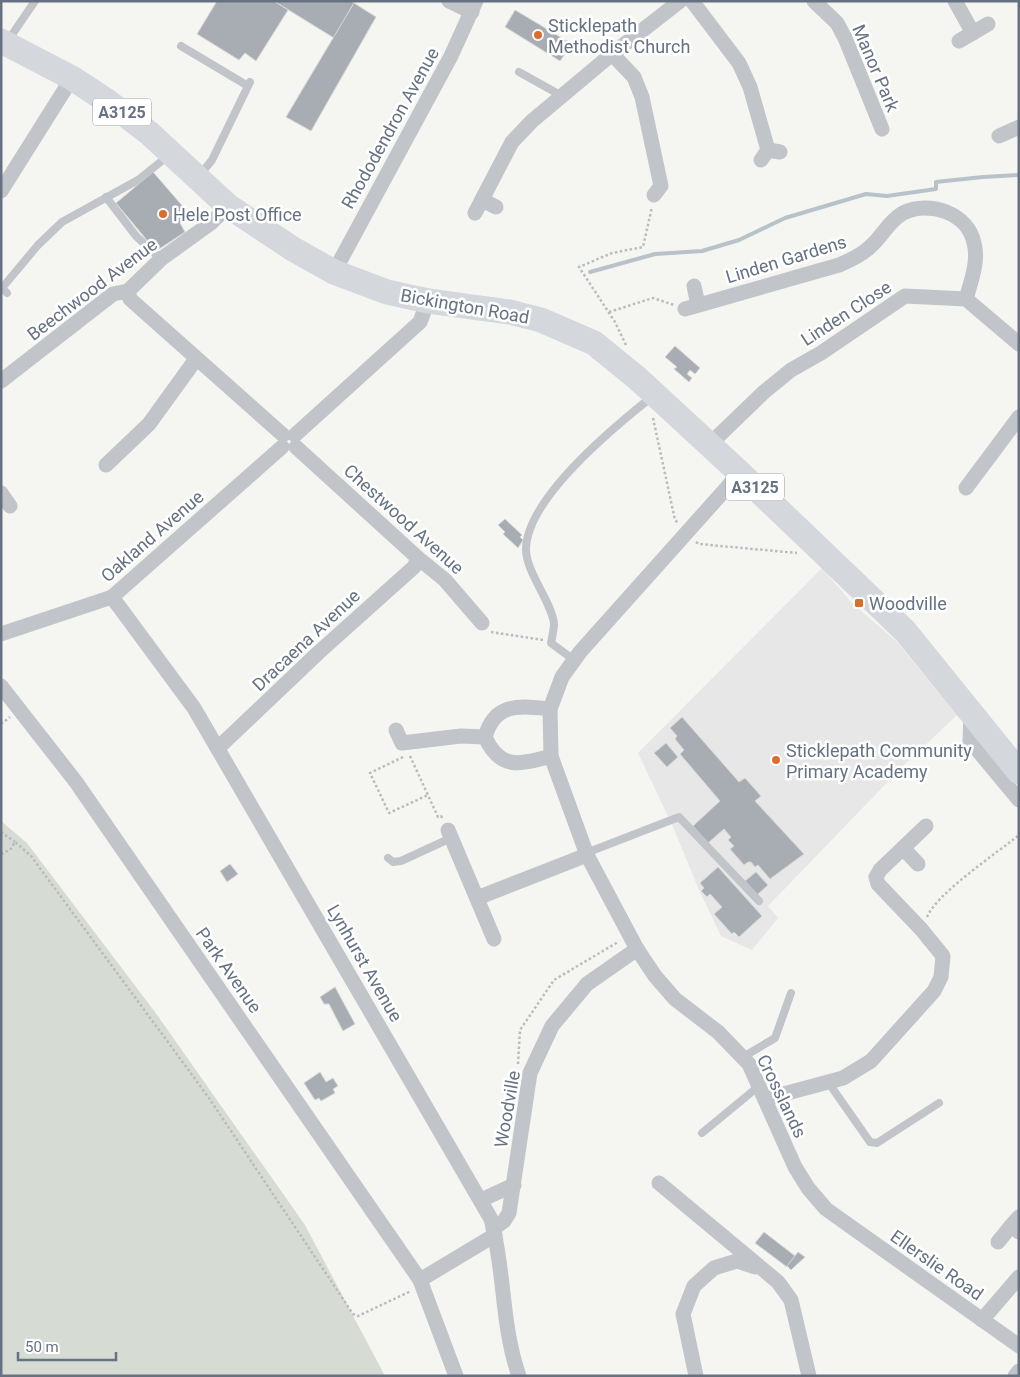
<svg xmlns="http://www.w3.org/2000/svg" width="1020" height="1377" font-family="Roboto,sans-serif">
<rect width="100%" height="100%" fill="#f5f6f2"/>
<polygon fill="#e6e7e6" points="822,568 853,604 896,641 957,715 903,766 768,906 778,918 752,950 721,936 699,890 674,829 638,753"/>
<polygon fill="#d6dcd4" points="1,821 27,843 155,1012 305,1225 385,1376 1,1376"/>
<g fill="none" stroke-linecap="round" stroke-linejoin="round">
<polyline stroke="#b9c2c8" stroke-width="4" points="590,272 655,254 702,251 739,240 785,218 866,194 887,196 936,189 936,182 983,177 1019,175"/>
</g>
<g fill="#a8adb4" stroke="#d7d7d5">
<polygon points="217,1 274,1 288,10 256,61 245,53 239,60 197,34"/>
<polygon points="274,1 351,1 354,3 334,38"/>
<polygon points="354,3 376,17 311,131 286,117"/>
<polygon points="515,10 572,44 560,61 505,27"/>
<polygon points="153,172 192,217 180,223 185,232 156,251 116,203"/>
<polygon points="675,346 700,368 695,374 690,370 687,374 692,378 689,382 674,369 677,367 665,357"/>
<polygon points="505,519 522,535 520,537 523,540 518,548 503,534 505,532 498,525"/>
<polygon points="682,717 739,782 745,778 761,796 755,801 804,854 770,879 758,865 755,867 751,862 748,862 744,865 730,849 734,846 728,840 731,837 724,829 708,843 693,826 720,801 680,754 684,750 675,739 677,736 670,728"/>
<polygon points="666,743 678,757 667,767 654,753"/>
<polygon points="230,864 238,874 227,882 220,871"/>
<polygon points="718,867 762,916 739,937 734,932 732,934 714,914 722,907 710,894 707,897 701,891 704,888 700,883"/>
<polygon points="756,872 768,885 757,895 745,881"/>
<polygon points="335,987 355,1024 343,1031 329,1004 324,1004 320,997"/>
<polygon points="320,1072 326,1082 333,1078 338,1086 333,1089 335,1093 321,1101 319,1098 315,1100 304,1083"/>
<polygon points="764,1232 795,1256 787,1267 755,1243"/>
<polygon points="798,1252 805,1257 791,1270 787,1266"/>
</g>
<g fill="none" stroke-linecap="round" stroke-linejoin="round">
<g stroke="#b9bbbe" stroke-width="2.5" stroke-dasharray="2.5 2.5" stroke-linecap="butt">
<polyline points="609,312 653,298 674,305"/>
<polyline points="626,345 615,322 579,267 612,253 643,247 652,207"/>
<polyline points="653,418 675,520 679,524"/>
<polyline points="696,542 699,544 797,553"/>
<polyline points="491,632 543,640"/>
<polyline points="1,724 10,717"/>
<polyline points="410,756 438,817 441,816 443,819"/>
<polyline points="403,757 370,773 389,813 428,795"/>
<polyline points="1,832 15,842"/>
<polyline points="1,854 10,850 15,842 31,856 209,1098 353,1314 358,1316 411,1291"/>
<path d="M 927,917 C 937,893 997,853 1019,835"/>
<polyline points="518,1064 520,1030 554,980 618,942"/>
</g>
<g stroke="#c1c4c8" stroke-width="8">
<polyline points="7,42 35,1"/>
<polyline points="181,46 248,86"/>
<polyline points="519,72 562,96"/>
<polyline points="199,176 212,160 250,82"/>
<polyline points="106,197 136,236 161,259"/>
<polyline points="7,293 2,288 38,245 62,222 138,180 168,156"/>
<path d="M 574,660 L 551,643 C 552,637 554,629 554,624 C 552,602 526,573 526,549 C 527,498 615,426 653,396"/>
<polyline points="586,853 679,817 759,901"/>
<polyline points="388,858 393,862 401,861 451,838"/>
<polyline points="743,1057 775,1038 791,993"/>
<polyline points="828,1082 870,1142 877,1143 939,1103"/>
<polyline points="702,1133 759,1086"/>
</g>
<g stroke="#c1c4c8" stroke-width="15">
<polyline points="449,1 472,12"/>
<polyline points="692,1 739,63 750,87 768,150"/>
<polyline points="814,1 837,23 845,38 882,129"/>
<polyline points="955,1 973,33"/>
<polyline points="959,41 988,24"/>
<polyline points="612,54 634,77 642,97 661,186 654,195"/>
<polyline points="999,136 1019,127"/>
<polyline points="761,160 768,150 780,152"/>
<polyline points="1,191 72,78"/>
<polyline points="482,200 496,207"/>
<polyline points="475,213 512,142 532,121 612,54 680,1"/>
<polyline points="334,272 451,56 476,1"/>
<polyline points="694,286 698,305"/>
<polyline points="128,291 130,299 283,435"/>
<path d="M 685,309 L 839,265 C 851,260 862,255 871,246 C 883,235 889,221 903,213 C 929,200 968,213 974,243 C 979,261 971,281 966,299"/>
<polyline points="1,381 113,294 128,291 161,259 211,223 228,206"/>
<polyline points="295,435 420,322 428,301"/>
<polyline points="709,445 764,392 791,370 821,353 905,296 966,299 1019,344"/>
<polyline points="296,447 418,558 445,580 482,623"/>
<polyline points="106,465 149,424 196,359"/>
<polyline points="740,473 580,652 562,677 550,709 551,756 587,855 637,949 655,976 675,999 718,1032 749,1064 795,1167 808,1188 826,1209 1019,1346"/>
<polyline points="966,488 1019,417"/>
<polyline points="1,493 10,506"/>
<path d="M 112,597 L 194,708 L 491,1219 C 505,1270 501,1325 519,1376"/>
<polyline points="1,634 112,597 282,447"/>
<polyline points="1,686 76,782 420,1280 456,1376"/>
<path d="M 550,709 C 519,706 495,702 485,737 C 500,770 519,765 551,756"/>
<polyline points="971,712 970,741 1019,800"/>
<polyline points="396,730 402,743 461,736 485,737"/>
<polyline points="218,748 318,653 414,567 418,558"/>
<polyline points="448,830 494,939"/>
<polyline points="903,848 926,826"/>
<polyline points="477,898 587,855"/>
<polyline points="765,1099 843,1078 871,1061 934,991 941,977 943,956 921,929 878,884 876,877 880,870 903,848 918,864"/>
<polyline points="659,1183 778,1282 791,1300 809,1376"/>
<polyline points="481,1200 514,1185"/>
<polyline points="1019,1217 1011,1226 1019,1232"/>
<polyline points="493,1229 504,1221 509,1213 530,1073 552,1026 587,984 637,949"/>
<polyline points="998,1242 1011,1226"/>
<polyline points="420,1280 495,1235"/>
<polyline points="982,1320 1019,1277"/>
<polyline points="696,1376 683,1314 694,1286 714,1268 737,1261 755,1267"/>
<polyline points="1015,1376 1019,1371"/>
</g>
<polyline stroke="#d4d8dc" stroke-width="25" points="1,41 72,78 107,101 149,133 228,206 293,249 334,272 387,292 428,301 510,312 541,320 594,343 637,378 740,473 905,631 1019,772"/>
</g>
<g fill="#db6d2d" stroke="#fff" stroke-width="2">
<circle cx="538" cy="35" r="5"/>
<circle cx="163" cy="214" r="5"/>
<rect x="854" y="598" width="10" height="10" rx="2.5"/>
<circle cx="776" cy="760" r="5"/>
</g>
<g text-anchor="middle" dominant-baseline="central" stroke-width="5" stroke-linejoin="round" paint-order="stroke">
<g fill="#fff" stroke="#949ca8" stroke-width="1">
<rect x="93" y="98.5" width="58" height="27" rx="4"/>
<rect x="726" y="473.5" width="58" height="27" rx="4"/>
</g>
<g font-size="16" font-weight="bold" fill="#667282">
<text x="122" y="112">A3125</text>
<text x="755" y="487">A3125</text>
</g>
<g font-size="18" fill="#667282" stroke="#fff" text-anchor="start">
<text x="548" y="25">Sticklepath<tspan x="548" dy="21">Methodist Church</tspan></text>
<text x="173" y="214">Hele Post Office</text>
<text x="869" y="603">Woodville</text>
<text x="786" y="750">Sticklepath Community<tspan x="786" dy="21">Primary Academy</tspan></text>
</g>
<g font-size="18" fill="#667282" stroke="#fff">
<text transform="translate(876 68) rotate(67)">Manor Park</text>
<text transform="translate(390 128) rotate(-61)">Rhododendron Avenue</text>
<text transform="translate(786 259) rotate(-17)">Linden Gardens</text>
<text transform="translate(92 289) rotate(-37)">Beechwood Avenue</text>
<text transform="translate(465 306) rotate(10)">Bickington Road</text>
<text transform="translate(846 313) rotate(-33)">Linden Close</text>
<text transform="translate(404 519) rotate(42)">Chestwood Avenue</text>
<text transform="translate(152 536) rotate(-41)">Oakland Avenue</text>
<text transform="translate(306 640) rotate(-43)">Dracaena Avenue</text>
<text transform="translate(365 963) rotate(60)">Lynhurst Avenue</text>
<text transform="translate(229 970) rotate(55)">Park Avenue</text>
<text transform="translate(782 1096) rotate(64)">Crosslands</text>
<text transform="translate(507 1109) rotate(-80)">Woodville</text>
<text transform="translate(937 1265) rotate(35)">Ellerslie Road</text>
</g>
</g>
<rect width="1020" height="1377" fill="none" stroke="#667282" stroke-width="5"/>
<path d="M18 1352v8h98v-8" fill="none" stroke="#667282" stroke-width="2.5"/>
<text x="25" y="1352" font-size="15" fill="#667282" stroke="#ffffff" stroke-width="4" paint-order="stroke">50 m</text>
</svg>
